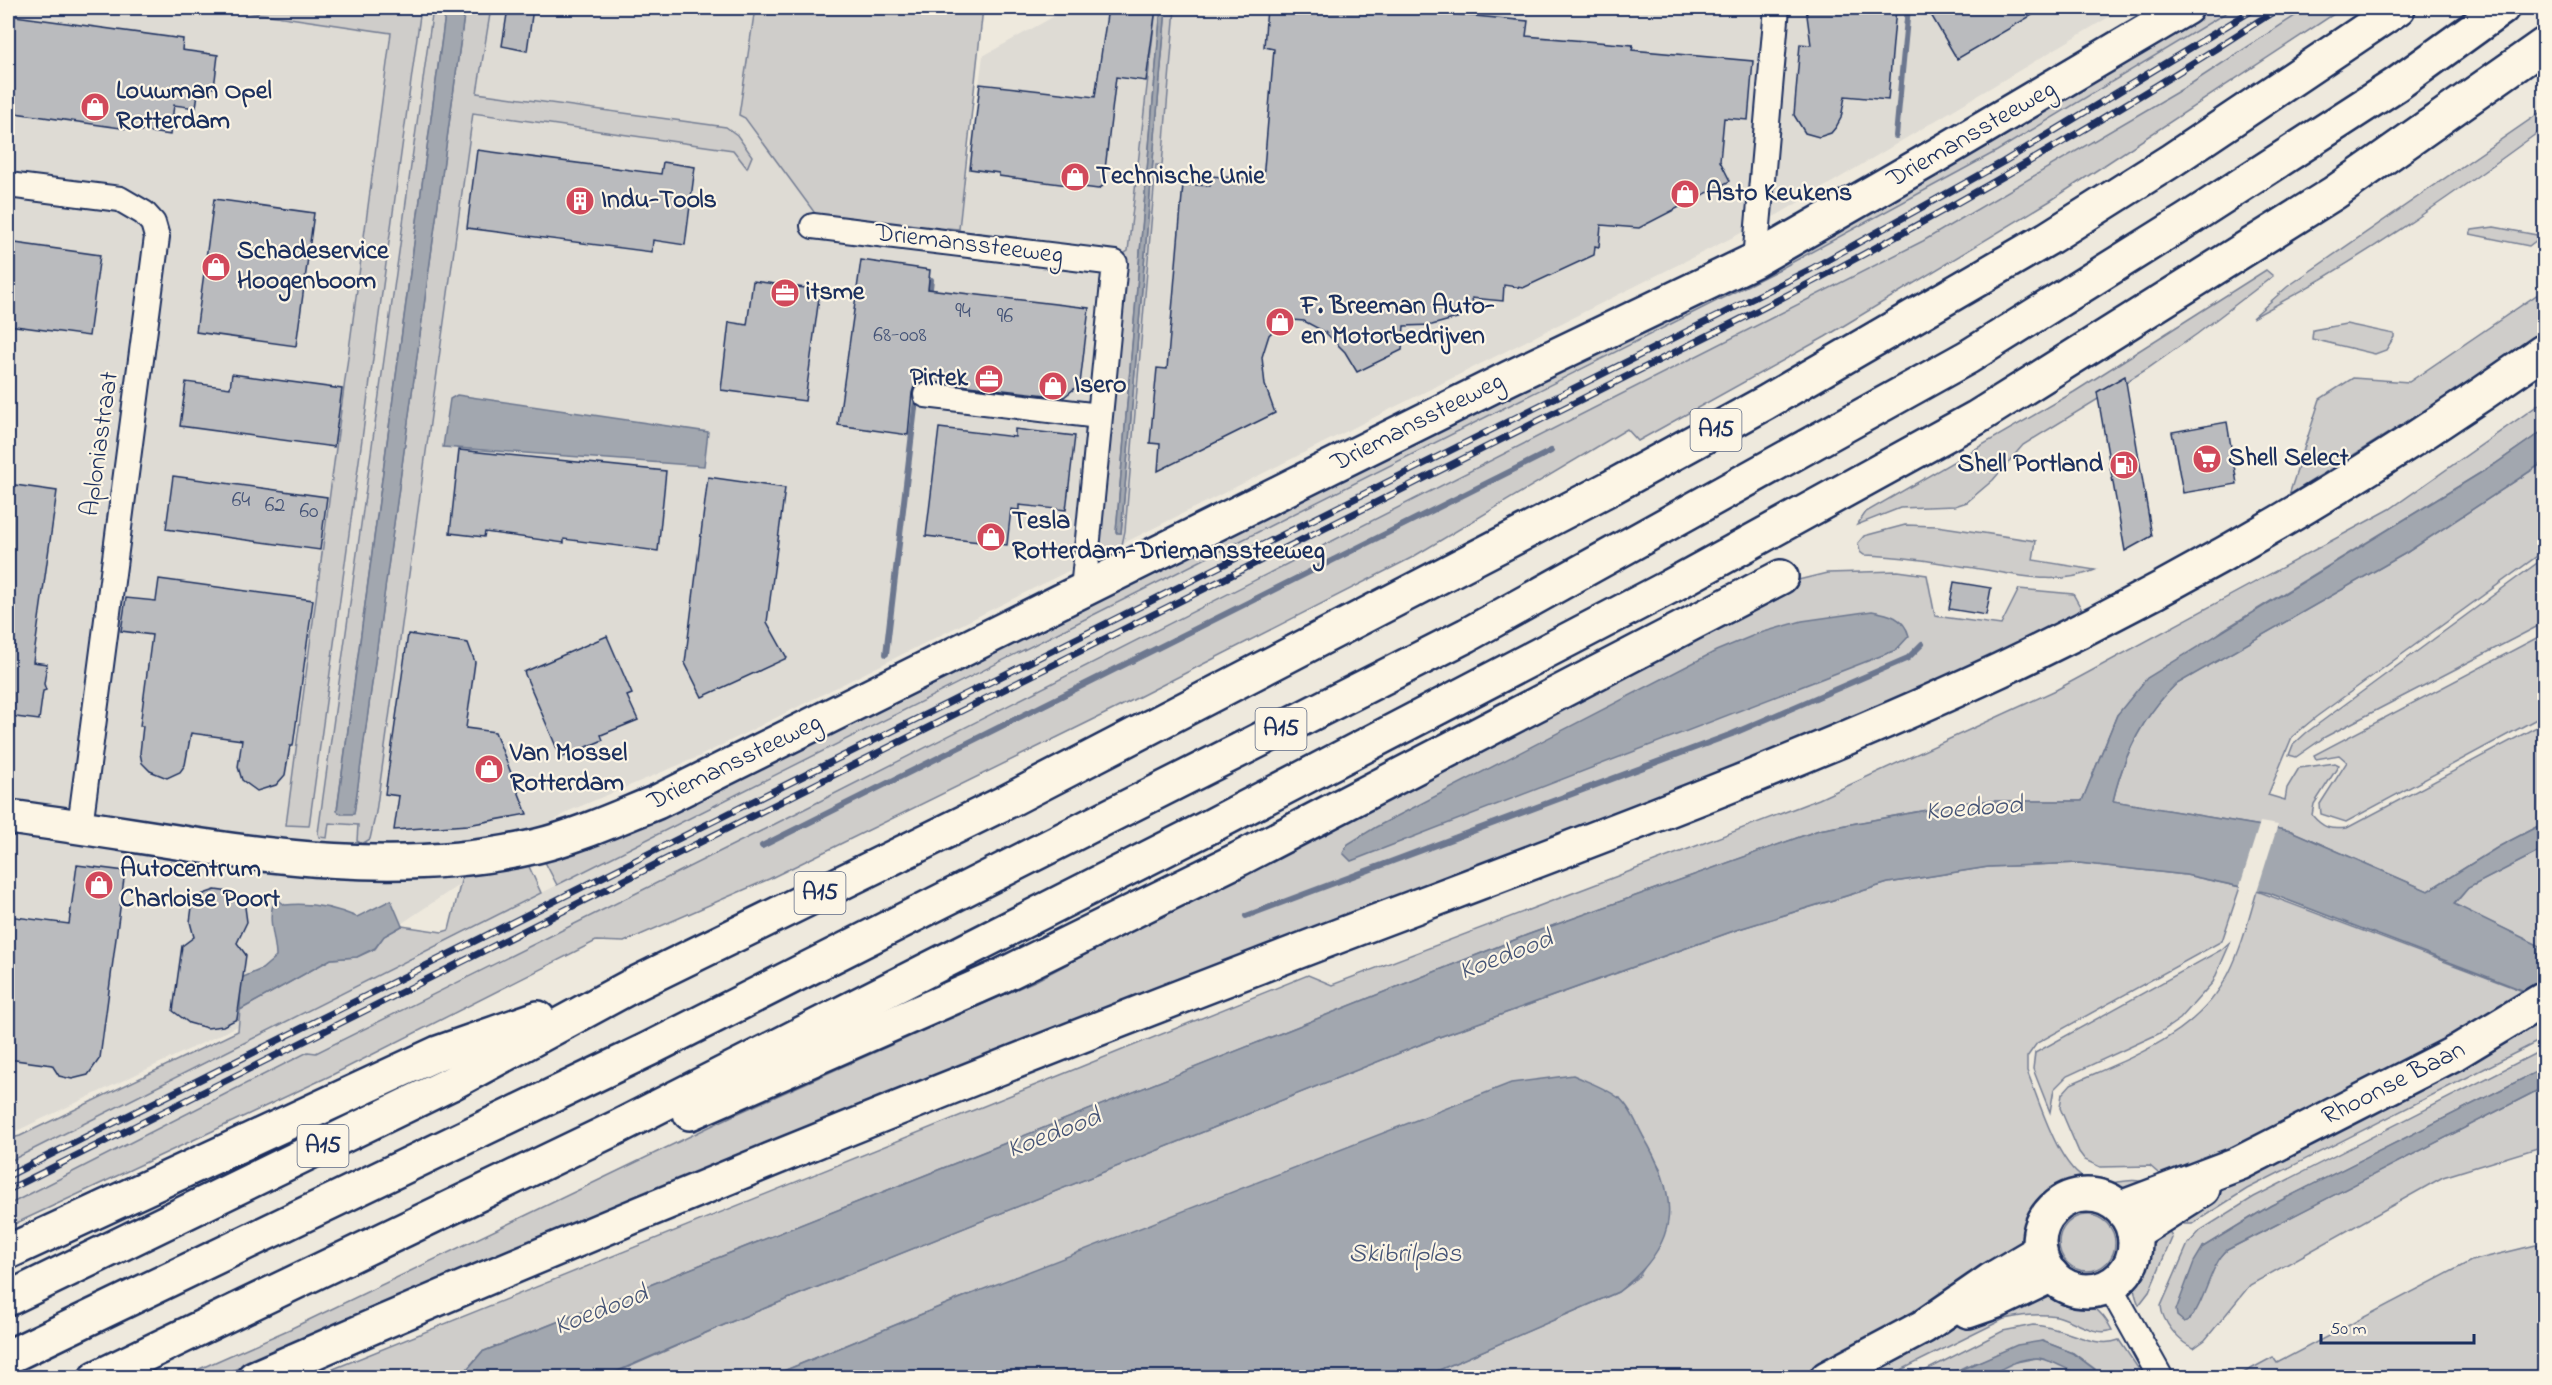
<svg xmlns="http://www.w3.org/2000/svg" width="2552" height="1385" font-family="'Indie Flower',sans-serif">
<rect width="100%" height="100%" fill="#eee9dd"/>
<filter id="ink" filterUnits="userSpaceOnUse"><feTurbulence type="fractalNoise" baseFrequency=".0167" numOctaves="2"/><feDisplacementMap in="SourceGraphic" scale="12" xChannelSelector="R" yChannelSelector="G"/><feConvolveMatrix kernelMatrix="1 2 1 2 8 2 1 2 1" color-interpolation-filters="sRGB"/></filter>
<g filter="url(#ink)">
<g fill="#dedbd4">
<polygon points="8,8 473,8 492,10 492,8 755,8 739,115 942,232 947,228 959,229 983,56 1069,8 2124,8 1779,214 698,757 569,811 274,1009 8,1135"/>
<polygon points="2234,8 2307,8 2189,85 2083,148 1923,241 1809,301 767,828 316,1054 308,1052 8,1205 8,1162 1780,269 1997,151"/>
</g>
<g fill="#cfcdca" stroke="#757e94" stroke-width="1.5">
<polygon points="221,8 421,8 309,826 286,825 391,33"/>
<polygon points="433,8 446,8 337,810 354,813 465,8 491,8 477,93 726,127 737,135 752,156 747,168 733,150 473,113 376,812 370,839 362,844 357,841 358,825 329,823 327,838 319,837 318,833"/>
<polygon points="755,8 983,8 959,229 947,228 942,231 818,216 814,212 745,118 739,115"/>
<polygon points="1156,8 1161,8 1116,532 1121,533 1166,8 1175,8 1162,165 1156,165 1125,531 1122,545 1104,553 1098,542 1125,253 1128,251"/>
<polygon points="2207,8 2234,8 1997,151 1780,269 557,885 545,862 548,855 2046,105"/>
<polygon points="2307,8 2343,8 2050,201 1825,337 1638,441 1627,429 1411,558 1121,706 769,879 624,942 596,941 332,1075 8,1227 8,1205 308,1052 316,1053 767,828 1923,241 2189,85"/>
<path d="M 2544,110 L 2544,128 C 2450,197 2355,264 2252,318 L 2287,287 Z"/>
<polygon points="2494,227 2542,236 2529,246 2470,234 2472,230"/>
<polygon points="2266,270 2273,276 2197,334 2147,369 2023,445 1993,480 1967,502 1955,506 1900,508 1857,525 1866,512 2074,392"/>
<polygon points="2544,290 2544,331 2498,365 2289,495 2320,399 2353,378 2409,382"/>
<polygon points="2346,324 2394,334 2394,337 2386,350 2375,354 2312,339 2313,330"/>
<polygon points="2544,401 2544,430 2495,464 2223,630 2117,715 2082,801 1975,801 1819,830 1527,935 482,1352 460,1377 311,1378 1308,975 1332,985 1819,799 2056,690 2390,509"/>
<path d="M 2544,462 L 2544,551 L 2316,717 L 2292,737 L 2268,795 L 2285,800 L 2287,788 L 2299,768 L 2335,763 L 2339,765 L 2314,804 L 2312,815 C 2323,828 2330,830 2347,828 L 2544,723 L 2544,823 L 2500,846 L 2428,891 L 2291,831 L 2113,801 C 2123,758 2143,716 2175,685 L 2406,553 Z"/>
<path d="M 1905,525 L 1937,526 L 2036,541 L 2033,560 L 2095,570 C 2056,587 2014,574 1974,568 C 1937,562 1901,556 1864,555 L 1860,552 L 1858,543 L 1864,536 Z"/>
<polygon points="2544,558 2544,623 2325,737 2296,757 2289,755 2293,745 2306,733"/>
<polygon points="1898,571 1927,575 1935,616 2001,625 2019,589 2073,594 2082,610 1990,661 1749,765 1170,983 445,1277 218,1377 179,1378 290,1329 734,1115 1037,980 1786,583 1827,573"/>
<polygon points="2544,634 2544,715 2346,822 2321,814 2320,804 2347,762 2339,755 2316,759 2314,755"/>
<polygon points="2544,849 2544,948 2454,905 2468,888"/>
<polygon points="527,862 541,893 8,1162 8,1139 20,1136 238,1031 240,1010 331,959 357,957 375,949 384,936 402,926 442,932 449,930 463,873"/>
<path d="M 2079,863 L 2186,875 L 2240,887 L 2222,941 L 2037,1043 L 2027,1057 L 2027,1071 C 2040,1102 2060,1177 2095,1183 C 2111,1186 2132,1176 2146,1183 L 2116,1195 L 2088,1187 L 2060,1194 L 2040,1213 L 2027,1245 L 1952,1298 L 1804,1377 L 1423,1377 L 1618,1292 L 1639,1276 L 1662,1240 L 1661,1170 L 1620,1098 L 961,1298 L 769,1377 L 604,1378 L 733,1321 L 1439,1037 L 1739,929 L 1888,883 L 1988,867 Z"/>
<path d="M 2257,891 L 2528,993 L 2469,1032 L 2163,1183 L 2158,1173 L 2150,1166 L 2100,1167 L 2085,1160 L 2079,1152 L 2060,1108 L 2062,1094 L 2071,1084 C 2131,1057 2197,1036 2229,973 C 2242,947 2249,918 2257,891 Z"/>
<polygon points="2231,941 2213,982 2180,1019 2158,1034 2067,1076 2054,1089 2050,1112 2033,1069 2035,1053 2221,950"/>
<polygon points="2544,1017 2544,1037 2535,1043 2247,1189 2192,1224 2184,1224 2180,1214 2246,1173"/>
<path d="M 2544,1049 L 2544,1068 L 2270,1206 L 2203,1247 L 2193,1316 L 2215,1263 L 2227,1250 L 2544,1087 L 2544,1146 L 2443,1177 L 2250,1285 L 2205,1340 L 2194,1348 C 2180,1344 2162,1321 2161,1306 L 2188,1244 L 2201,1230 L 2254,1197 Z"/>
<circle cx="2087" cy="1243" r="28"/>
<path d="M 2166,1222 L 2172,1238 L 2149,1292 L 2139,1305 C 2124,1273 2145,1245 2166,1222 Z"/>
<polygon points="2544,1243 2544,1377 2236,1377 2273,1357 2277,1363 2471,1261"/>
<path d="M 2056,1291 C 2082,1301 2099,1304 2112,1330 C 2095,1337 2074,1320 2057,1316 C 2039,1313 2022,1315 2004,1319 L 1887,1377 L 1856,1378 L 1961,1323 Z"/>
<path d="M 2033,1325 C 2063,1326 2094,1350 2119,1340 L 2144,1377 L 2091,1377 L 2095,1369 L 2073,1353 L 2042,1341 L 1966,1366 L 1944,1377 L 1911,1378 L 2003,1331 Z"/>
<polygon points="2037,1358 2058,1363 2090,1377 1980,1378 2011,1363"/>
</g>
<g fill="#a2a7af" stroke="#6c778f" stroke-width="1.5">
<polygon points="446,8 465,8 354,814 341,814 337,811"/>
<polygon points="1161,8 1166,8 1121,533 1116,533"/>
<polygon points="457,395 708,432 704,466 443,447 450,399"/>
<path d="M 2544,430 L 2544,462 L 2406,553 L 2175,685 C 2143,716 2123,757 2113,801 L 2291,831 L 2428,891 L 2500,846 L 2544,823 L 2544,849 L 2468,888 L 2454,904 L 2544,948 L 2544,1003 L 2522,990 L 2269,893 L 2186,875 L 2079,863 L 1988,867 L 1888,883 L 1739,929 L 1439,1037 L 733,1321 L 604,1377 L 460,1378 L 482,1352 L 1527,935 L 1819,830 L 1975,801 L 2082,801 L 2117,715 L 2147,678 L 2495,464 Z"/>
<path d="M 1872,611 C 1889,614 1904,617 1909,636 L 1896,650 L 1351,861 L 1343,853 L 1348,844 L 1376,827 L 1716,651 L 1757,634 L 1802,621 Z"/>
<path d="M 276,898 L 285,905 C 310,902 333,907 357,917 L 391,900 L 402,926 L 384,936 L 375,948 L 357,957 L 331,959 L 240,1010 L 241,978 L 262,969 L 276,957 C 276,937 265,917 276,898 Z"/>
<path d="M 2544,1068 L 2544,1087 L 2227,1250 C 2208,1266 2203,1316 2184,1322 L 2177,1316 L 2176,1310 L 2194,1262 L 2203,1247 L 2270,1206 Z"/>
<path d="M 1573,1075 C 1588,1082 1606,1088 1619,1098 C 1629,1105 1637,1125 1643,1136 C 1682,1201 1679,1245 1618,1292 L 1423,1377 L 769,1377 L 961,1298 L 1511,1083 Z"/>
<path d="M 2042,1341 L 2073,1353 L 2094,1369 L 2094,1376 C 2083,1381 2054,1359 2038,1358 C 2016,1357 2001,1372 1981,1377 C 1970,1380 1955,1378 1944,1377 L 2017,1345 Z"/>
</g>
<polygon fill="#eee9dd" points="2260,822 2278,825 2256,894 2239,889"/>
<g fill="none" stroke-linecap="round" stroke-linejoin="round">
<g stroke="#6c778f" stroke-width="6">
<polyline points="1896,136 1908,8"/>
<polyline points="929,296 931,280"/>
<polyline points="886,654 919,374"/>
<polyline points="762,846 1551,451"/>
<polyline points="1246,916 1732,734 1908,658 1922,644"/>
</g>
</g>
<g fill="#babbbe" stroke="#1b2f5e" stroke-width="1.5">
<polygon points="508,8 533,8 527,51 502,46"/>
<polygon points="1108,8 1156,8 1146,81 1116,77 1103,186 1098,189 999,176 999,173 970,169 980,84 1095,97"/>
<polygon points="1267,8 1433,8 1433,12 1528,21 1526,36 1633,45 1632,50 1753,61 1748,120 1724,118 1720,161 1730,181 1639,228 1601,225 1599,247 1595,246 1594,255 1523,288 1504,285 1503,301 1472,298 1474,310 1457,318 1432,325 1404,326 1402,350 1357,372 1345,352 1325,332 1304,321 1292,320 1281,323 1269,335 1262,357 1265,385 1275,413 1158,471 1160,444 1150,443 1157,368 1167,369 1183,184 1210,186 1211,176 1263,180 1274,49 1264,47"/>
<polygon points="1806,8 1896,8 1888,100 1845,96 1841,118 1836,127 1831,133 1819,137 1805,133 1794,115 1800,44 1811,45"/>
<polygon points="1927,8 2044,8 1957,59"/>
<polygon points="8,15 183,39 182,50 218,55 214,88 199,86 196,108 174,105 170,135 8,112"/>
<polygon points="477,150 661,174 663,162 695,167 685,245 653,240 652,252 467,228"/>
<polygon points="214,199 314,213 296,346 196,332"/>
<polygon points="8,242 100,255 89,336 8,325"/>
<polygon points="861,260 930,270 928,289 1089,308 1080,384 1064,397 916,380 912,393 908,435 838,425"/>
<polygon points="753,281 820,290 805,401 721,390 729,322 747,325"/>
<polygon points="232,374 342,389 334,447 180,426 186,382 230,388"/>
<polygon points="2125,376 2152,536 2125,551 2097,392"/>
<polygon points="2227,422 2237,484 2183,493 2172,432"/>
<polygon points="939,428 1015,437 1015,429 1075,436 1066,510 1019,505 1019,510 1011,509 1007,545 926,536"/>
<polygon points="459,450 666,471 658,551 564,539 564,543 485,532 484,537 450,533"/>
<polygon points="173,476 327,497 320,550 166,529"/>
<polygon points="708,477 785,488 767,622 787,658 702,697 685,663"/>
<polygon points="8,484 57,491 33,662 47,664 44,684 46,690 43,691 39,720 8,716"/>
<polygon points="159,579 313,600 293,746 290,746 285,775 276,785 257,791 242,780 238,767 242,740 191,733 185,765 180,772 167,778 150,771 142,763 140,753 143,726 140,726 152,635 121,631 126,598 156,601"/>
<polygon points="1954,582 1991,588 1986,615 1949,609"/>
<polygon points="408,634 468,643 475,662 466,728 495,732 527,814 468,825 394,830 399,796 385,794"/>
<polygon points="607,636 632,694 627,696 638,720 601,735 603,740 561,758 524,672"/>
<polygon points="77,865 125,871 100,1058 88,1075 72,1079 59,1076 52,1065 8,1059 8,916 69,924"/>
<polygon points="215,890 230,892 245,907 247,922 237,943 246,955 237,1019 223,1026 207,1028 189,1023 173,1011 182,946 194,937 190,922 192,907 201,895"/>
</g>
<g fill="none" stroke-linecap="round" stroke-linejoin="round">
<g stroke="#1b2f5e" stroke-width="28">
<g id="street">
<polyline points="8,185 120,199 144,213 153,223 157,237 80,826"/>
<polyline points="813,226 1115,263 1083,590"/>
<polyline points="1755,260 1777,8"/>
<polyline points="926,395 1099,416"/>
<polyline points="2109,1285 2161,1378"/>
</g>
</g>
<g stroke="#1b2f5e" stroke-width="38">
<g id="secondary">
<path d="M 8,817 C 182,838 362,888 537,846 C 578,836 617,818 657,802 L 1509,378 L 1755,260 L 1927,161 L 2186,8"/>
<circle cx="2087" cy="1243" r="48"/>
<polyline points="2121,1208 2240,1163 2455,1053 2544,999"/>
<polyline points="2134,1233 2203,1189"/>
<polyline points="1968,1311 2000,1300 2052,1275"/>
<polyline points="1827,1378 1923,1327 1991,1280 2040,1251"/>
</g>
</g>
<g stroke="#1b2f5e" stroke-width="38">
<g id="highway">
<polyline points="690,1113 997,978 1239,859 1781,577"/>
<polyline points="8,1252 438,1053 538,1018"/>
<polyline points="8,1299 450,1084 635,984 1006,802 1610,488 1765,403 2047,239 2172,160 2398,8"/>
<polyline points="8,1357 649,1049 1467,635 1968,357 2187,220 2397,84 2502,8"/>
<polyline points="96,1378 618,1127 1207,828 1671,586 1976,418 2334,193 2544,45"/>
<path d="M 254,1378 C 586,1233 922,1096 1260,966 C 1508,870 1759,782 2000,670 C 2190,580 2373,472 2544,351"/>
</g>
</g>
<use href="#street" stroke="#fcf5e5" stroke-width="24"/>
<use href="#secondary" stroke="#fcf5e5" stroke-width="33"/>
<use href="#highway" stroke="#fcf5e5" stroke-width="33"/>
<g stroke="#1b2f5e" stroke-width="7">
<g id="rail">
<polyline points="8,1176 1811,269 2003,162 2256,8"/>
<path d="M 8,1190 L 1751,314 C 1932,220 2109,119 2279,8"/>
</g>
</g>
<use href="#rail" stroke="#fcf5e5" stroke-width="4.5" stroke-dasharray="14" stroke-linecap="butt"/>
</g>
</g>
<defs>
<g id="shop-disc" transform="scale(1.5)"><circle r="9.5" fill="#d1495b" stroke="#fcf5e5"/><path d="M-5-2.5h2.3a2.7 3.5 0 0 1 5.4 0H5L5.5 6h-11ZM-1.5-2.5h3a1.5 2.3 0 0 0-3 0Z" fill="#fff"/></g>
<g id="building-disc" transform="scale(1.5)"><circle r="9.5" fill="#d1495b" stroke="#fcf5e5"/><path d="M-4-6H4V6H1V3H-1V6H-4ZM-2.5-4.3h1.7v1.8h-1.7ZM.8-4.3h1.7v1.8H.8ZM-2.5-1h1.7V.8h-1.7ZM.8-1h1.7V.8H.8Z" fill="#fff"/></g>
<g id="office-disc" transform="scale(1.5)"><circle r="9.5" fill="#d1495b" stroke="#fcf5e5"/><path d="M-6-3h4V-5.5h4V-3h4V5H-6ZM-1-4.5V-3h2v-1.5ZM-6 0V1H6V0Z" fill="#fff"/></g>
<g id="supermarket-disc" transform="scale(1.5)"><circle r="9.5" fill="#d1495b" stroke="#fcf5e5"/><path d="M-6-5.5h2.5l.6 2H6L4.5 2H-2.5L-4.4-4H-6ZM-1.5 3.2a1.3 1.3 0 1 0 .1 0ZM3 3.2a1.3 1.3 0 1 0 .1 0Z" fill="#fff"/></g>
<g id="fuel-disc" transform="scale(1.5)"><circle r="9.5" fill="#d1495b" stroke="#fcf5e5"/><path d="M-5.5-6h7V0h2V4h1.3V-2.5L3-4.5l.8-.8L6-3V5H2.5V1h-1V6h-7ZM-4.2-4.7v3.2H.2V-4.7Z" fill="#fff"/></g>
</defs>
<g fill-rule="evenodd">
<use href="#shop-disc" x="95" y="107"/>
<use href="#shop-disc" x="1075" y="177"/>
<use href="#shop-disc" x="1685" y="194"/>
<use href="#building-disc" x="580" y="201"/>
<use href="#shop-disc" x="216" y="267"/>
<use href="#office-disc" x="785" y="293"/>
<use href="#shop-disc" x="1280" y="322"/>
<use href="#office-disc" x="989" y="379"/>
<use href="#shop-disc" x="1053" y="386"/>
<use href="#supermarket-disc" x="2207" y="459"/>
<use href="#fuel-disc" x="2124" y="465"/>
<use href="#shop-disc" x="991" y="537"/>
<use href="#shop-disc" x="489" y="769"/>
<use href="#shop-disc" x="99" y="885"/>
</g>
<g text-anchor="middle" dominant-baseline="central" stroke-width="4.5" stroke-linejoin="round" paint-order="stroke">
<g font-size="22" fill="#435276">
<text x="963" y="312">94</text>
<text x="1005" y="317">96</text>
<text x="900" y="336">68-008</text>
<text x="241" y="501">64</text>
<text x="275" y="506">62</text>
<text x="309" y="512">60</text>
</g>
<g fill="#fcf5e5" stroke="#5e6a86" stroke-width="1.5">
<rect x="1690.5" y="409" width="51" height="42" rx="4.5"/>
<rect x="1255.5" y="708" width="51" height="42" rx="4.5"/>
<rect x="794.5" y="872" width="51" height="42" rx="4.5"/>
<rect x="297.5" y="1125" width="51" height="42" rx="4.5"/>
</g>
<g font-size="24" font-weight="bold" fill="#1b2f5e">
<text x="1716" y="430">A15</text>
<text x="1281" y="729">A15</text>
<text x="820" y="893">A15</text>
<text x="323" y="1146">A15</text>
</g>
<g font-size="26" font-weight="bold" fill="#1b2f5e" stroke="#fcf5e5" text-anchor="start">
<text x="116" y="92">Louwman Opel<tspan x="116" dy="30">Rotterdam</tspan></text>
<text x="1096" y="177">Technische Unie</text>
<text x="1706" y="194">Asto Keukens</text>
<text x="601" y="201">Indu-Tools</text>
<text x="237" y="252">Schadeservice<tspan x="237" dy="30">Hoogenboom</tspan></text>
<text x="806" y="293">itsme</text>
<text x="1301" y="307">F. Breeman Auto-<tspan x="1301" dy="30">en Motorbedrijven</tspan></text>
<text x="968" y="379" text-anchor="end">Pirtek</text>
<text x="1074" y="386">Isero</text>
<text x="2228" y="459">Shell Select</text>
<text x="2103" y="465" text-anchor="end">Shell Portland</text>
<text x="1012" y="522">Tesla<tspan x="1012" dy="30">Rotterdam-Driemanssteeweg</tspan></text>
<text x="510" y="754">Van Mossel<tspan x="510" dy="30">Rotterdam</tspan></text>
<text x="120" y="870">Autocentrum<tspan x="120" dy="30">Charloise Poort</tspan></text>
</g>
<g font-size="26" fill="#1b2f5e" stroke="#fcf5e5">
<text transform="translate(1972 135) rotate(-30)">Driemanssteeweg</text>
<text transform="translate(969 245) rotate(7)">Driemanssteeweg</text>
<text transform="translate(1418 423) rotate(-27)">Driemanssteeweg</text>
<text transform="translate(101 444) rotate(-82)">Aploniastraat</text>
<text transform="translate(735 763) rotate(-26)">Driemanssteeweg</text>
<text transform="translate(2394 1084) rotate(-27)">Rhoonse Baan</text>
</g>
<g font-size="27" font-style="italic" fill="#445376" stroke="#fcf5e5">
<text transform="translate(1974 809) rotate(-4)">Koedood</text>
<text transform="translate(1506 956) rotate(-21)">Koedood</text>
<text transform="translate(1054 1134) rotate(-21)">Koedood</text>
<text x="1405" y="1254">Skibrilplas</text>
<text transform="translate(601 1311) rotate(-21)">Koedood</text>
</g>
</g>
<rect width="2552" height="1385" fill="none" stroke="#fcf5e5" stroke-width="30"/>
<rect x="15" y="15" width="2522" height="1355" fill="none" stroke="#1b2f5e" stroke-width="2" filter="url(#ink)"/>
<path d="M2321 1334v9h153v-9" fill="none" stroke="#1b2f5e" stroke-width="3"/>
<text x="2330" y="1334" font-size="18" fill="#1b2f5e" stroke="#fcf5e5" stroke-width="4.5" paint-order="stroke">50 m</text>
</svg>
